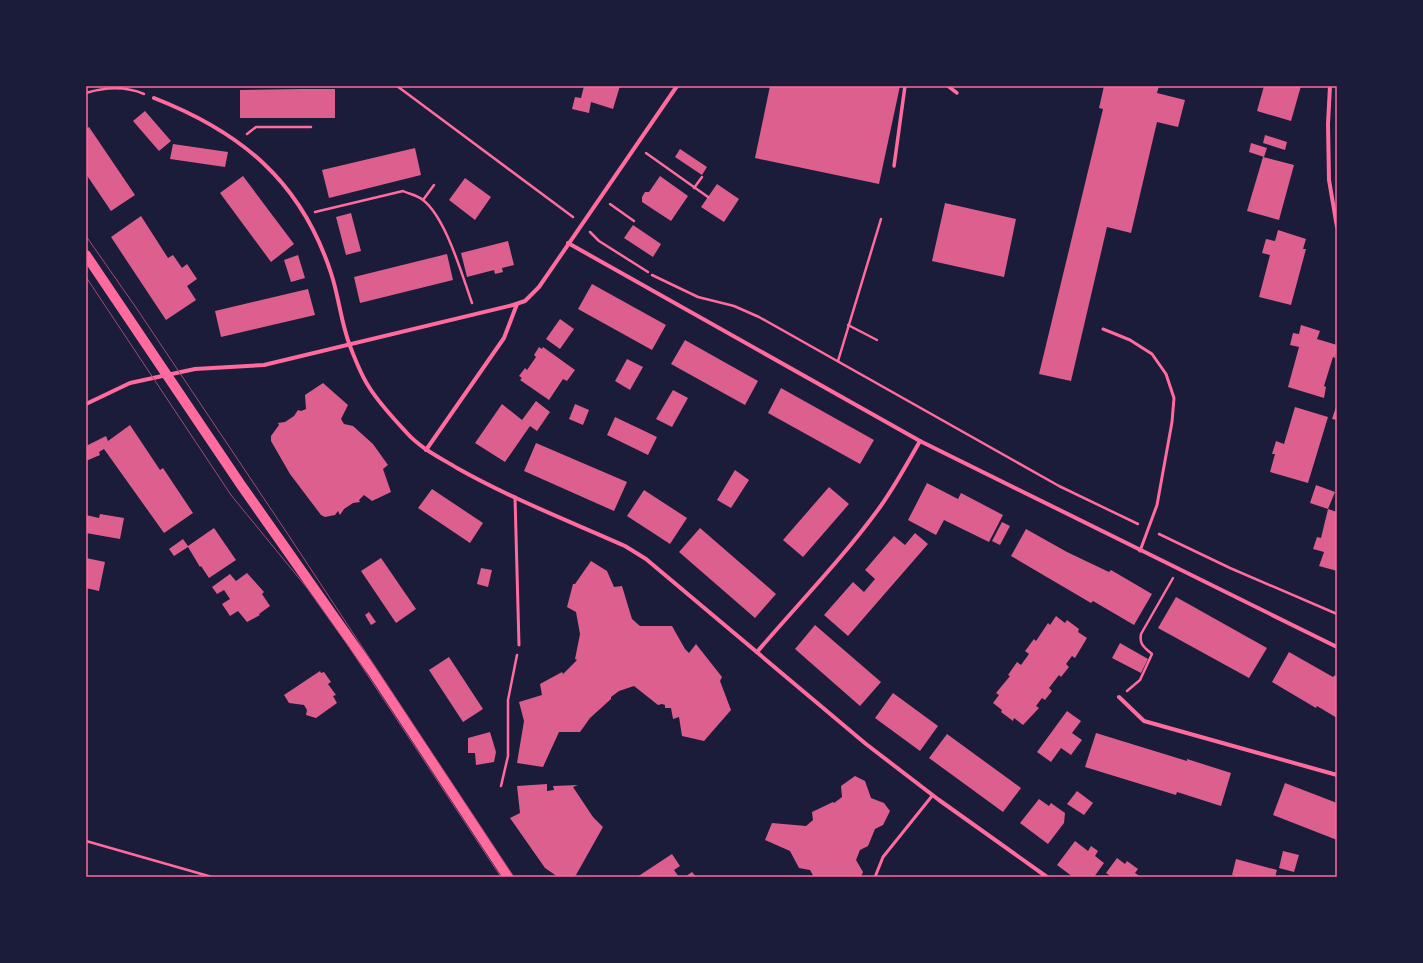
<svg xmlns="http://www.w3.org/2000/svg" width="1423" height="963" font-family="Jost,sans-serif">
<rect width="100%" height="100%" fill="#1b1b3a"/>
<g fill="#dd5f8e">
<polygon points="584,86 620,86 613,109 591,102 589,113 572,109 575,97 581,98"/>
<polygon points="770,86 900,86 879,184 755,158"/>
<polygon points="1104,86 1159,86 1157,93 1185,100 1178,127 1157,122 1131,233 1107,227 1071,381 1039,374 1103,109 1099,108"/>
<polygon points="1264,86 1301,86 1291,121 1257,111"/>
<polygon points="301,89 335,89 335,118 240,118 240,90"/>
<polygon points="145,111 171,141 159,151 133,121"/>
<polygon points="89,127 135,195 111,211 86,174 86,129"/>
<polygon points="1265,135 1287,142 1285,150 1263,143"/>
<polygon points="1251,143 1267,148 1264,157 1249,152"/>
<polygon points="173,144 228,152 225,167 170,159"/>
<polygon points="415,148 421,175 329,198 322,170"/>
<polygon points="680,149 707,167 702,175 675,157"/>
<polygon points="1263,157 1294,165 1279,220 1247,211"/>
<polygon points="243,176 294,244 271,262 220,193"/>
<polygon points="660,176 688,196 671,221 642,202 642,197 645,192 649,192"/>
<polygon points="465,178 491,197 475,220 449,200"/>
<polygon points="717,184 739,199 724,222 701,207"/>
<polygon points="945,203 1016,219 1004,277 932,261"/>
<polygon points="351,213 361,251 346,255 336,217"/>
<polygon points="141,216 168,258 173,255 182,268 187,264 197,279 187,286 196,300 166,320 111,237"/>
<polygon points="633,225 661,244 653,257 624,238"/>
<polygon points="1278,230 1306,239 1303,249 1306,249 1291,305 1259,297 1270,255 1262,253 1266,239 1275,241"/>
<polygon points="508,241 514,265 502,268 503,272 495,274 494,270 467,277 461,253"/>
<polygon points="447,254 453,280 360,303 354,277"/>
<polygon points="298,255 305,278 291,282 284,260"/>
<polygon points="592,284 666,325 652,350 578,309"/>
<polygon points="308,289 315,315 221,337 215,311"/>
<polygon points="560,319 574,329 560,349 546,339"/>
<polygon points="1301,325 1320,331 1317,339 1337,345 1335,358 1333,357 1324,386 1326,387 1324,398 1288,387 1299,347 1290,345 1293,333 1299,334"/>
<polygon points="685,340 758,381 745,405 671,364"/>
<polygon points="539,347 542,349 543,347 575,370 567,381 563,379 549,400 520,380 522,378 519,376 525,368 527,370 536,357 534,355"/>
<polygon points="627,359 643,367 630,390 615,381"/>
<polygon points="323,383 348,405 341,419 344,424 353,426 373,444 388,465 383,469 391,492 372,501 364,495 359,500 360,502 353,503 344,509 340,515 338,511 335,515 325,517 321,515 290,474 271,441 271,436 279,425 278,423 285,422 294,416 298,410 301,411 306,409 305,395"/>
<polygon points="781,388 874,440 860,464 768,413"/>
<polygon points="673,390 688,398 672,427 656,419"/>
<polygon points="536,401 550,412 537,431 530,426 505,462 475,443 502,404 522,420"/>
<polygon points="575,404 589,410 583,425 569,419"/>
<polygon points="1337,404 1337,420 1332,419"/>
<polygon points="1295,407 1328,417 1308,483 1270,472 1275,454 1272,454 1276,441 1284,444"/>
<polygon points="615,417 657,437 648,455 607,435"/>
<polygon points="130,425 160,470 163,468 193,513 164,533 104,449 99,452 100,455 86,461 86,446 106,436 108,441"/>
<polygon points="536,443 627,482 614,511 524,471"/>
<polygon points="735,470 749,480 731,508 717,500"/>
<polygon points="927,483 958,499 961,493 1003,515 989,542 944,520 936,535 908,520"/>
<polygon points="1316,485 1335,492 1328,509 1310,503"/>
<polygon points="829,487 849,504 803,557 783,540"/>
<polygon points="432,489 483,523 470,543 418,508"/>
<polygon points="644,490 687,518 670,544 627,516"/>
<polygon points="1328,509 1337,512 1337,571 1319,566 1324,552 1313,549 1317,537 1321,538"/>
<polygon points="100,514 124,518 120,539 86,533 86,515 99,518"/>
<polygon points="1002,522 1010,526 1000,545 992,541"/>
<polygon points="214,528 236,560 209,578 201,566 200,567 188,547 174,556 169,549 183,539 188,546"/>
<polygon points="700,528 776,594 755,618 679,552"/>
<polygon points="1026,529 1067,552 1109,572 1111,570 1152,594 1134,625 1093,601 1091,603 1011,556"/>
<polygon points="915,533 928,544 848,636 824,615 853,582 864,592 875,579 865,570 894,536 905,545"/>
<polygon points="86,558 105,562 99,591 86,588"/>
<polygon points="381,558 416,609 396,623 361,571"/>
<polygon points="591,561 607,571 614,587 622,586 632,619 640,626 672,626 685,649 689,653 696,644 722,677 720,681 731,710 704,741 682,736 679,717 673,719 671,708 665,708 665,705 662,704 658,705 634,686 619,691 611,697 611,699 590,718 580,732 559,732 543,767 517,763 524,721 519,702 542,695 540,684 562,672 563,674 577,660 575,659 580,634 576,612 567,607 573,584 575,584"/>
<polygon points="481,568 492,570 488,587 477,584"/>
<polygon points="247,573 264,592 262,594 270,606 259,614 260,615 247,622 238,611 230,616 222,604 230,599 224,590 217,594 212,587 230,574 236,581"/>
<polygon points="1176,597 1267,648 1249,678 1158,628"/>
<polygon points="369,612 376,622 371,625 365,615"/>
<polygon points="1056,616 1065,623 1067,620 1079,629 1078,632 1087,638 1075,658 1072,656 1066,664 1069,667 1061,677 1059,675 1049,688 1052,691 1045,700 1042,698 1036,706 1039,708 1023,725 1014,718 1013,721 1001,712 1002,710 993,703 999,695 996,693 1010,676 1008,675 1017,662 1021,665 1029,654 1025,651 1034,639 1036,641 1048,623 1050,625"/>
<polygon points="815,625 881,682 860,706 795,649"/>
<polygon points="1120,643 1148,659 1141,673 1112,658"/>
<polygon points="1289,652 1333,677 1335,675 1337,677 1337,718 1317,706 1316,708 1272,682"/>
<polygon points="449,657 483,709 463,722 429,670"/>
<polygon points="320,671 321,673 324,672 331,682 328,684 336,695 333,696 337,703 316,718 306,715 307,710 304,705 289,703 284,695"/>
<polygon points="893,693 938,726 920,751 875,718"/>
<polygon points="1067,711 1081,721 1072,733 1082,740 1071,755 1061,748 1051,762 1037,752"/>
<polygon points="490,732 496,752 494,762 476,765 475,753 468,753 468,738"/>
<polygon points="1096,733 1187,761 1187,759 1231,773 1221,806 1177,792 1176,795 1085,767"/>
<polygon points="947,734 1021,788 1003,812 929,758"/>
<polygon points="855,776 865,781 871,798 884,803 890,811 883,825 875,829 868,846 860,850 856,860 863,872 861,877 814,877 810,870 799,868 790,851 765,840 772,823 806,826 813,820 812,812 833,802 834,803 842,797 841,786"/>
<polygon points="1285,783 1337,803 1337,840 1273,815"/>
<polygon points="547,784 547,791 554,790 553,786 578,785 573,787 593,817 603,827 576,875 573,877 558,877 545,868 510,818 520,813 517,786"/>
<polygon points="1077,791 1093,803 1084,815 1067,804"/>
<polygon points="1039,799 1049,806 1051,803 1065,813 1064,823 1048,844 1020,823"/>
<polygon points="1075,841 1088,851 1091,846 1098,851 1095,856 1104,863 1094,877 1073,877 1057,865"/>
<polygon points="1283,851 1299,855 1294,872 1279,868"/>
<polygon points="672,854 680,866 674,870 679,877 637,877"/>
<polygon points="1117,858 1125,864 1127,861 1138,869 1135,873 1141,877 1112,877 1106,873"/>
<polygon points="1236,859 1277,870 1275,877 1239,877 1232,875"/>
<polygon points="692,872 696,877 685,877"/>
</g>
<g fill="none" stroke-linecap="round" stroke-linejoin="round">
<g stroke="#ff6b9d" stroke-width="2.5">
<polyline points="397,86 573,217"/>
<path d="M 86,93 C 106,87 125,86 144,94"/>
<polyline points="247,134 256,127 311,127"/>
<polyline points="646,153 708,197"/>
<polyline points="694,188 702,177"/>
<polyline points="423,200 434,185"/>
<polyline points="610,204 634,221"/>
<path d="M 315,212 L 403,191 C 409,194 417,195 423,200 C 446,218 462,275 472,303"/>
<polyline points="590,232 599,241 648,272"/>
<polyline points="652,275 698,297 734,306 759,317 1059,486 1138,524"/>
<polyline points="848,325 877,340"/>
<polyline points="838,361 881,219"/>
<polyline points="1159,534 1230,568 1337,614"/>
<path d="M 1127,691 L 1140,680 L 1152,654 C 1145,648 1139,645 1141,634 L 1173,578"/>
<polyline points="501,786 508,756 508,700 517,655"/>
<polyline points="86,841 212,877"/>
</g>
<g stroke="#ff6b9d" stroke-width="3">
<polyline points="1103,329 1130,340 1152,354 1166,374 1174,398 1172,422 1157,505 1140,551"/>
<polyline points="515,497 519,645"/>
<polyline points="875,877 883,857 932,796"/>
</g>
<g stroke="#ff6b9d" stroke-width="3.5">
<polyline points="948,86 957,93"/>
<polyline points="894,166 905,86"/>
</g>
<g stroke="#ff6b9d" stroke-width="4">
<polyline points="1330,86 1328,124 1329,180 1337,227"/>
<path d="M 154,98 C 241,132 301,181 331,273 C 339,297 341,323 350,346 C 355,359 361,375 369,387 C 379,403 393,418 406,432 C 420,448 439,457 457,468 C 510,498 569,521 625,546 L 646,559 L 866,744 L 939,800 L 1047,877"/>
<polyline points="568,243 920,441 1337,647"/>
<polyline points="86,404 130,383 167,375 195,369 264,365 513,305 525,301 539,287 677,86"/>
<polyline points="426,450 504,338 517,304"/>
<path d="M 757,652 C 798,604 843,558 880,507 C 895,486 907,464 920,441"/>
<polyline points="1119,697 1144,721 1337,775"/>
</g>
<polyline stroke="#ff6b9d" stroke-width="10" points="86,255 241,485 372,671 508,877"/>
<g stroke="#a44b75" stroke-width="1">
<polyline points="86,236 137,309 287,533 514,877"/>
<polyline points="86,277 231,495 307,588 349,647 501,877"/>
</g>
</g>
<rect width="1423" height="963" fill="none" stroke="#1b1b3a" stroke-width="174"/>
<rect x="87" y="87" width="1249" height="789" fill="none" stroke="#ff6b9d" stroke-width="1.5"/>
</svg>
